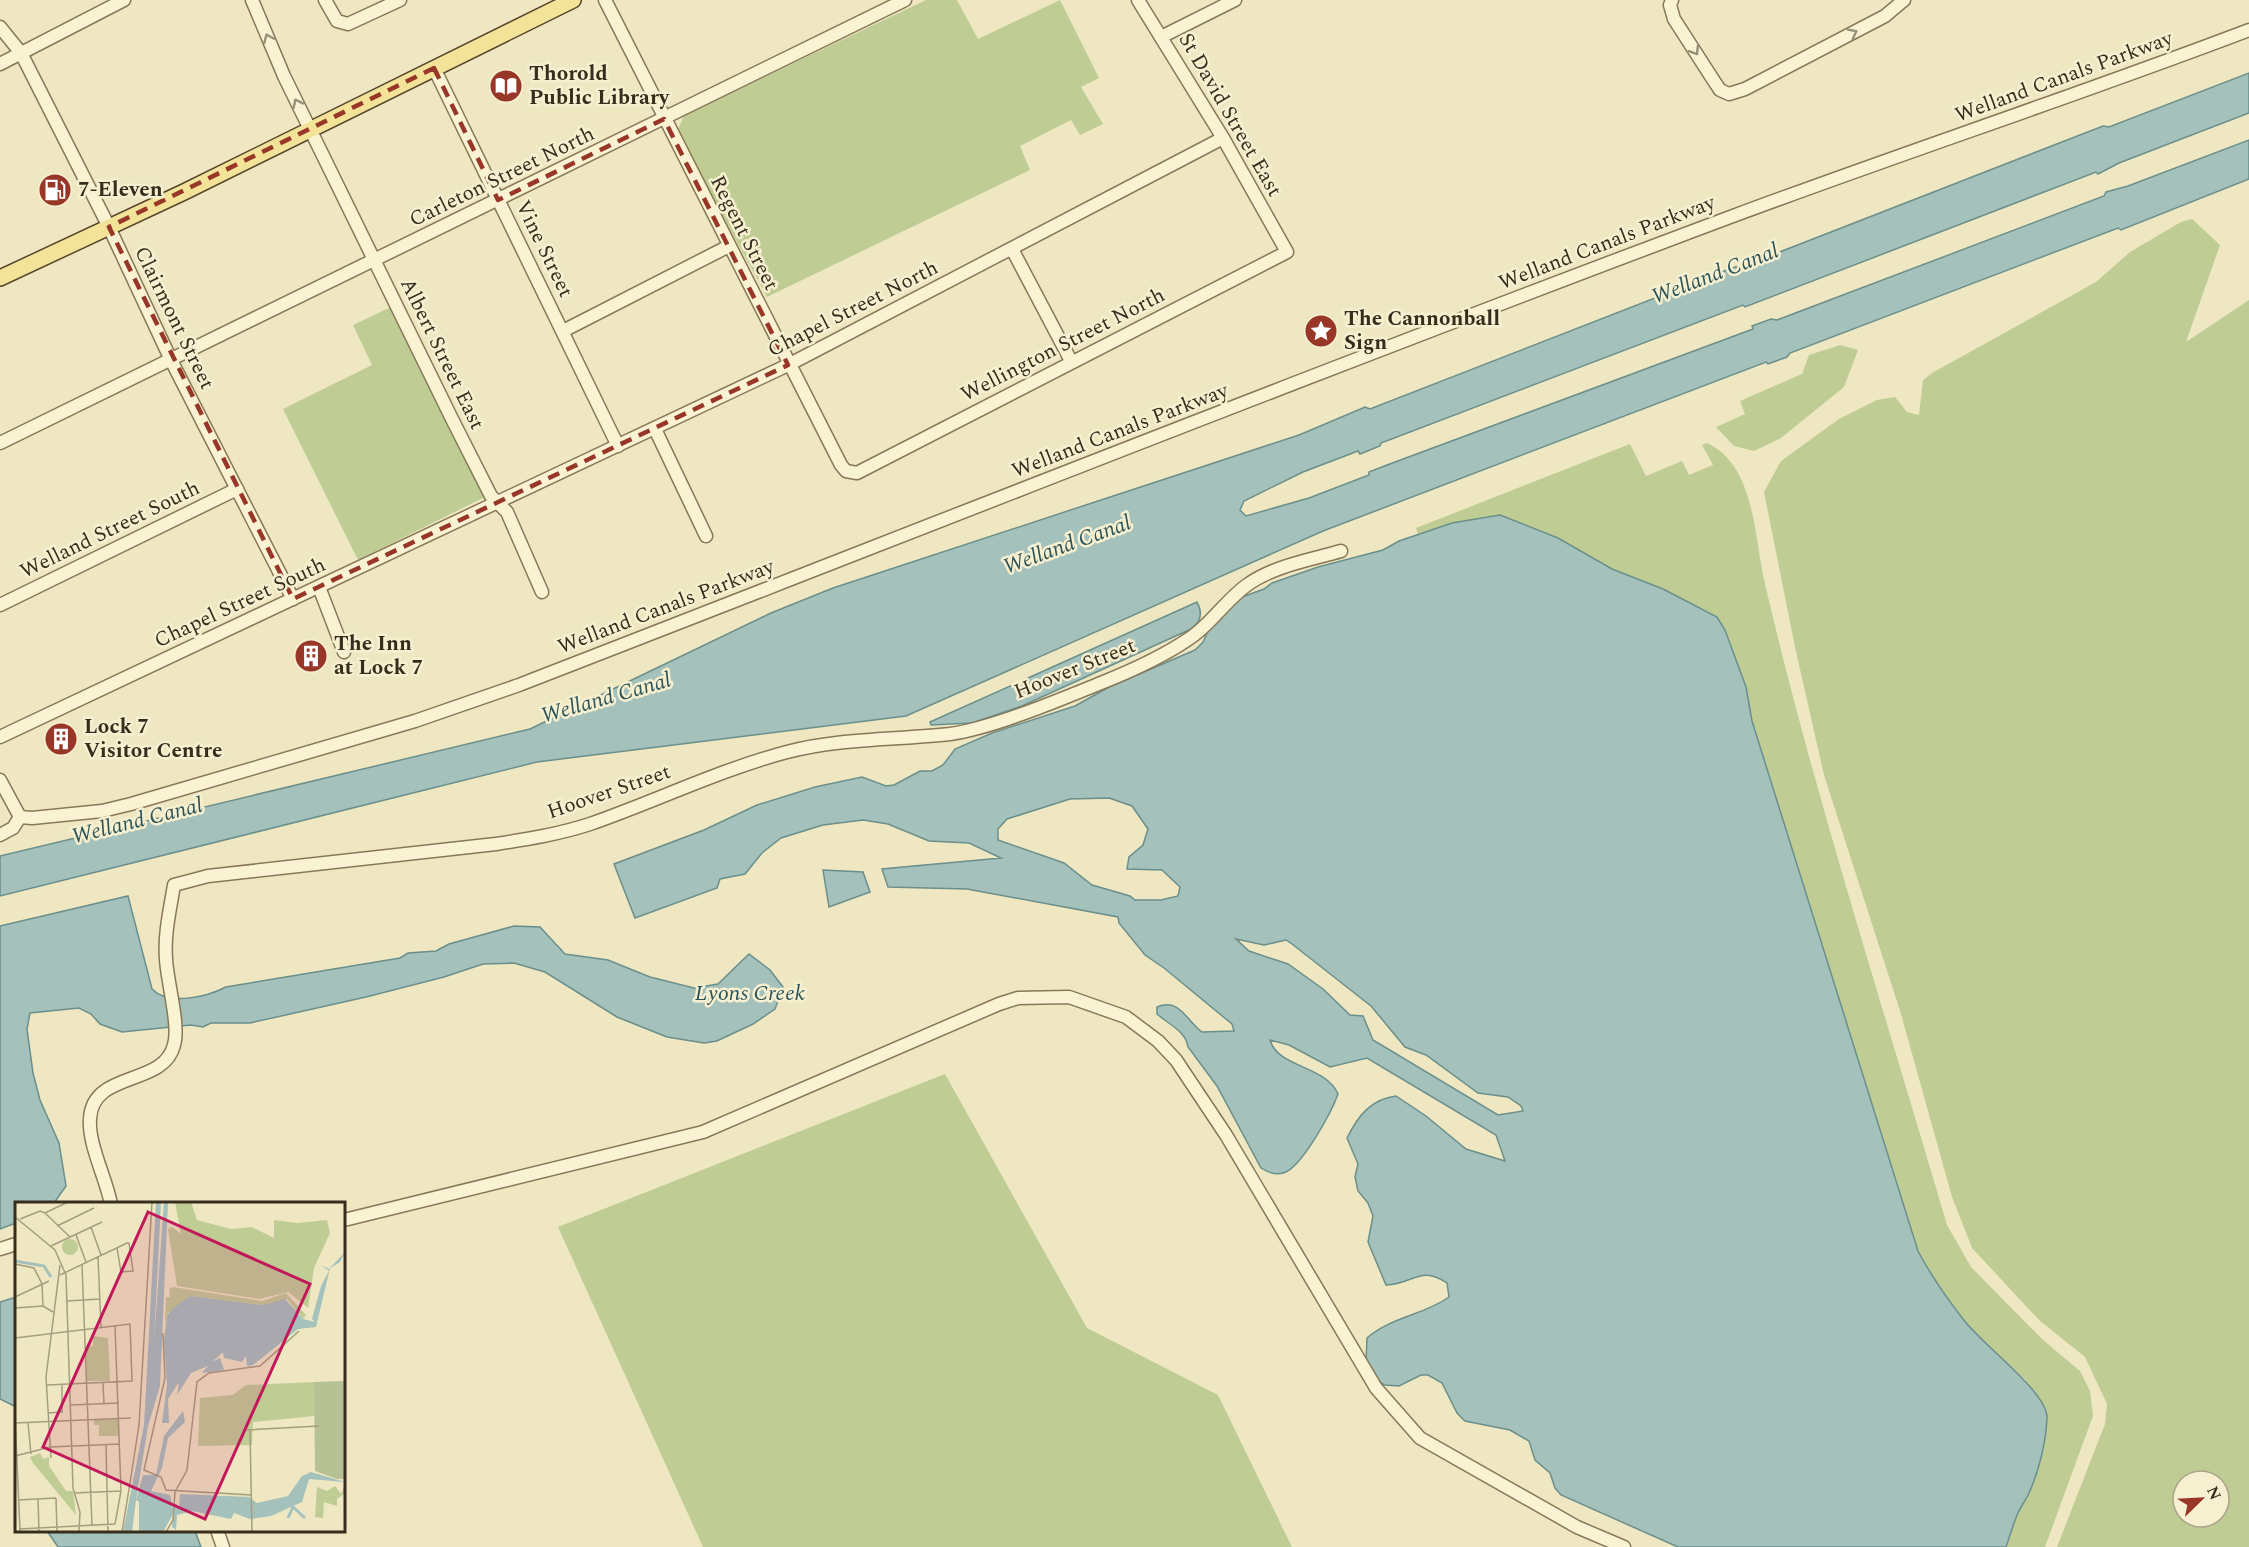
<svg xmlns="http://www.w3.org/2000/svg" width="2249" height="1547" font-family="Spectral,serif">
<rect width="100%" height="100%" fill="#eee7c1"/>
<g fill="#bfcd95" fill-rule="evenodd">
<polygon points="926,0 957,0 978,39 1060,0 1099,78 1081,87 1103,124 1080,135 1071,120 1020,146 1030,170 767,297 677,132 684,115"/>
<path d="M 2192,219 L 2220,245 L 2186,342 L 2249,300 L 2249,1547 L 2057,1547 L 2105,1424 L 2107,1404 L 2085,1357 L 2039,1320 L 1972,1248 L 1952,1197 L 1901,1014 L 1824,775 L 1795,647 L 1764,492 L 1781,461 L 1839,419 L 1877,400 L 1895,397 L 1907,412 L 1919,415 L 1923,380 L 1932,373 L 2096,282 L 2130,252 L 2181,222 ZM 2183,1481 L 2219,1481 L 2219,1517 L 2183,1517 Z"/>
<polygon points="391,307 485,497 358,560 283,409 372,365 353,325"/>
<polygon points="1840,345 1858,350 1844,387 1781,438 1754,451 1734,446 1716,427 1745,414 1740,401 1802,374 1809,355"/>
<path d="M 1707,443 C 1756,466 1754,538 1765,584 C 1815,798 1885,1013 1947,1225 L 1971,1267 L 2043,1340 L 2080,1371 L 2090,1391 L 2093,1416 L 2045,1547 L 2006,1547 L 2017,1513 L 2029,1492 L 2026,1380 C 1987,1358 1938,1291 1918,1251 L 1752,721 L 1746,687 L 1717,617 L 1663,589 L 1612,569 L 1558,538 L 1500,515 L 1452,523 L 1418,534 L 1416,528 L 1630,444 L 1646,476 L 1682,461 L 1689,475 L 1713,465 L 1702,445 Z"/>
<polygon points="945,1074 1087,1328 1218,1395 1292,1547 703,1547 558,1227"/>
</g>
<g fill="#a4c1bc" stroke="#6b8f8b" stroke-width="1.5" fill-rule="evenodd">
<polygon points="2249,73 2249,113 2119,163 2098,174 2096,172 1745,307 1743,305 1381,443 1380,446 1360,454 1358,451 1303,472 1244,501 1240,510 1246,516 1309,498 1369,475 1369,472 1387,465 1753,329 1752,326 1771,319 1777,320 2104,196 2106,192 2128,186 2249,140 2249,179 2121,230 2118,228 1790,353 1787,357 1768,364 1766,362 1323,531 906,716 537,762 0,896 0,856 530,729 771,613 833,588 1299,435 1365,407 1370,409 1732,268 1754,262 2103,126 2109,127"/>
<path d="M 1500,515 L 1558,538 L 1612,569 L 1663,589 L 1717,617 L 1725,630 L 1746,687 L 1752,721 L 1918,1251 C 1931,1276 1946,1297 1963,1319 C 1980,1343 2048,1392 2047,1418 C 2046,1442 2039,1471 2029,1493 C 2026,1500 2021,1506 2018,1513 C 2013,1524 2010,1536 2006,1547 L 1678,1547 L 1561,1495 L 1555,1488 L 1550,1473 L 1535,1460 L 1529,1441 L 1510,1430 L 1465,1421 L 1457,1413 L 1442,1383 L 1428,1375 L 1421,1375 L 1399,1386 L 1385,1385 L 1377,1381 L 1366,1362 L 1367,1338 C 1391,1317 1424,1315 1449,1297 L 1447,1283 C 1420,1265 1414,1284 1386,1285 L 1368,1242 L 1373,1216 L 1368,1203 L 1358,1191 L 1355,1177 L 1358,1164 L 1347,1138 C 1358,1116 1371,1099 1396,1096 L 1426,1116 L 1466,1149 L 1505,1161 L 1496,1135 L 1367,1058 L 1330,1067 L 1289,1045 L 1270,1040 C 1278,1068 1325,1065 1338,1094 C 1332,1111 1301,1169 1283,1173 C 1275,1175 1267,1172 1261,1168 L 1217,1086 L 1188,1047 C 1186,1031 1168,1024 1157,1014 L 1157,1007 C 1180,997 1187,1022 1202,1032 L 1234,1031 L 1232,1024 L 1164,968 L 1145,955 L 1119,923 L 1118,917 L 967,889 L 888,887 L 882,869 L 1001,858 L 969,843 L 929,841 L 888,824 L 863,820 L 823,825 L 781,838 L 762,853 L 745,874 L 720,879 L 717,888 L 635,918 L 614,864 L 704,830 L 757,805 L 815,787 L 862,777 L 886,786 L 894,785 L 920,771 L 932,771 L 943,765 L 955,749 L 992,733 L 1075,706 L 1109,687 L 1195,650 L 1203,642 L 1211,624 L 1234,600 L 1264,589 L 1272,583 L 1318,567 L 1383,550 L 1399,541 L 1452,523 ZM 1109,798 L 1132,806 L 1148,829 L 1143,845 L 1129,857 L 1127,869 L 1162,870 L 1180,887 L 1178,896 L 1161,900 L 1135,900 L 1130,896 L 1092,885 L 1064,863 L 998,840 L 998,829 L 1007,819 L 1070,799 ZM 1236,939 L 1264,945 L 1286,940 L 1292,944 L 1371,1006 L 1405,1047 L 1426,1055 L 1478,1093 L 1508,1097 L 1521,1106 L 1523,1111 L 1498,1115 L 1373,1040 L 1363,1016 L 1350,1015 L 1323,989 L 1288,964 L 1249,951 Z"/>
<path d="M 1197,602 C 1203,613 1201,622 1191,629 L 1022,706 L 972,723 L 931,725 L 930,722 Z"/>
<polygon points="823,870 863,872 870,892 829,907"/>
<path d="M 128,896 L 152,989 C 168,1006 207,997 226,987 L 400,958 L 408,953 L 436,951 L 449,944 L 514,926 L 540,927 L 565,954 L 608,960 L 650,977 L 694,988 L 718,984 L 749,954 L 770,970 L 783,987 L 775,1009 L 753,1024 L 717,1041 L 704,1043 L 667,1037 L 617,1017 L 545,972 L 514,963 L 483,964 L 444,977 L 366,997 L 250,1023 L 211,1023 L 203,1027 L 191,1025 L 122,1032 L 100,1024 L 91,1014 L 79,1008 L 30,1013 L 27,1029 L 33,1073 L 40,1100 L 59,1143 L 66,1186 L 54,1203 L 16,1204 L 16,1223 L 0,1229 L 0,926 Z"/>
<polygon points="16,1297 16,1407 0,1399 0,1302"/>
<polygon points="47,1531 195,1531 201,1547 58,1547"/>
</g>
<g fill="none" stroke-linecap="round" stroke-linejoin="round">
<g stroke="#887858" stroke-width="15">
<g id="minor">
<polyline points="252,0 284,76 452,419 491,496 507,512 542,592"/>
<polyline points="325,0 337,21 348,24 400,0"/>
<polyline points="605,0 841,465 846,471 857,473 1287,252 1223,138 1138,0"/>
<polyline points="1672,0 1670,5 1674,19 1714,81 1720,90 1729,94 1745,89 1885,16 1904,0"/>
<polyline points="0,27 21,53 109,227 171,360 293,599"/>
<polyline points="1161,37 1235,0"/>
<polyline points="0,64 124,0"/>
<polyline points="434,68 618,446"/>
<polyline points="1012,249 1071,361"/>
<polyline points="563,331 729,246"/>
<polyline points="655,429 706,536"/>
<polyline points="0,443 905,0"/>
<polyline points="319,587 344,652"/>
<polyline points="0,605 237,489"/>
<polyline points="0,737 788,365 1223,138"/>
<polyline points="0,780 20,817"/>
<path d="M 20,817 L 32,818 L 102,811 L 131,804 L 415,721 L 519,685 C 924,528 1327,368 1733,216 C 1905,152 2078,95 2249,30"/>
<polyline points="0,835 13,828 20,817"/>
<path d="M 111,1204 C 106,1178 88,1144 90,1119 C 92,1070 164,1087 174,1045 C 180,1026 167,981 166,959 C 164,934 170,910 174,885 L 208,876 L 496,844 C 528,839 560,834 590,824 C 656,801 719,770 787,752 C 839,738 896,740 950,734 C 993,728 1059,700 1101,683 C 1131,671 1164,656 1190,638 C 1210,625 1226,600 1247,585 C 1273,566 1310,560 1341,551"/>
<polyline points="344,1220 703,1132 999,1004 1018,998 1069,997 1126,1017 1158,1041 1176,1060 1226,1135 1376,1388 1420,1438 1577,1527 1624,1547"/>
<polyline points="0,1249 16,1244"/>
<polyline points="217,1530 223,1547"/>
</g>
</g>
<g stroke="#56452d" stroke-width="18">
<polyline id="major" points="0,278 184,192 573,0"/>
</g>
<use href="#minor" stroke="#f9f3d4" stroke-width="12"/>
<use href="#major" stroke="#f3e398" stroke-width="15"/>
</g>
<defs><path id="oneway-chevron" d="M-2-3.5L2.5 0L-2 3.5" fill="none" stroke-width="1.6" stroke-linecap="round" stroke-linejoin="round" transform="scale(1.5)"/></defs>
<g stroke="#989078">
<use href="#oneway-chevron" transform="translate(1853 33) rotate(-27)"/>
<use href="#oneway-chevron" transform="translate(268 38) rotate(-113)"/>
<use href="#oneway-chevron" transform="translate(1695 51) rotate(58)"/>
<use href="#oneway-chevron" transform="translate(297 103) rotate(-116)"/>
</g>
<path fill="none" stroke="#983627" stroke-width="4.5" stroke-dasharray="12 8" stroke-linejoin="round" d="M 434,68 L 498,200 L 664,119 L 788,365 L 293,599 L 109,227 Z"/>
<defs>
<g id="library-disc" transform="scale(1.725)"><circle r="9.5" fill="#983627" stroke="#f6f0d1"/><path d="M-6-4Q-3-5.5-.7-3.5V5Q-3 3-6 4ZM6-4Q3-5.5 .7-3.5V5Q3 3 6 4Z" fill="#fff"/></g>
<g id="fuel-disc" transform="scale(1.725)"><circle r="9.5" fill="#983627" stroke="#f6f0d1"/><path d="M-5.5-6h7V0h2V4h1.3V-2.5L3-4.5l.8-.8L6-3V5H2.5V1h-1V6h-7ZM-4.2-4.7v3.2H.2V-4.7Z" fill="#fff"/></g>
<g id="sight-disc" transform="scale(1.725)"><circle r="9.5" fill="#983627" stroke="#f6f0d1"/><path d="M0-6L1.8-2.2L6-1.7L2.9 1.2L3.7 5.4L0 3.3L-3.7 5.4L-2.9 1.2L-6-1.7L-1.8-2.2Z" fill="#fff"/></g>
<g id="building-disc" transform="scale(1.725)"><circle r="9.5" fill="#983627" stroke="#f6f0d1"/><path d="M-4-6H4V6H1V3H-1V6H-4ZM-2.5-4.3h1.7v1.8h-1.7ZM.8-4.3h1.7v1.8H.8ZM-2.5-1h1.7V.8h-1.7ZM.8-1h1.7V.8H.8Z" fill="#fff"/></g>
</defs>
<g fill-rule="evenodd">
<use href="#library-disc" x="506" y="86"/>
<use href="#fuel-disc" x="55" y="190"/>
<use href="#sight-disc" x="1321" y="331"/>
<use href="#building-disc" x="311" y="656"/>
<use href="#building-disc" x="61" y="739"/>
</g>
<g text-anchor="middle" dominant-baseline="central" stroke-width="5" stroke-linejoin="round" paint-order="stroke">
<g font-size="21" font-weight="bold" fill="#382d1d" stroke="#f6f0d1" text-anchor="start">
<text x="529" y="74">Thorold<tspan x="529" dy="24">Public Library</tspan></text>
<text x="78" y="190">7-Eleven</text>
<text x="1344" y="319">The Cannonball<tspan x="1344" dy="24">Sign</tspan></text>
<text x="334" y="644">The Inn<tspan x="334" dy="24">at Lock 7</tspan></text>
<text x="84" y="727">Lock 7<tspan x="84" dy="24">Visitor Centre</tspan></text>
</g>
<g font-size="21" fill="#382d1d" stroke="#f6f0d1">
<text transform="translate(2064 77) rotate(-20)">Welland Canals Parkway</text>
<text transform="translate(1230 115) rotate(60)">St David Street East</text>
<text transform="translate(502 177) rotate(-26)">Carleton Street North</text>
<text transform="translate(744 233) rotate(63)">Regent Street</text>
<text transform="translate(1607 243) rotate(-21)">Welland Canals Parkway</text>
<text transform="translate(544 249) rotate(64)">Vine Street</text>
<text transform="translate(853 309) rotate(-27)">Chapel Street North</text>
<text transform="translate(174 318) rotate(64)">Clairmont Street</text>
<text transform="translate(1063 345) rotate(-27)">Wellington Street North</text>
<text transform="translate(442 354) rotate(64)">Albert Street East</text>
<text transform="translate(1120 431) rotate(-21)">Welland Canals Parkway</text>
<text transform="translate(110 530) rotate(-26)">Welland Street South</text>
<text transform="translate(240 603) rotate(-25)">Chapel Street South</text>
<text transform="translate(666 607) rotate(-21)">Welland Canals Parkway</text>
<text transform="translate(1075 669) rotate(-22)">Hoover Street</text>
<text transform="translate(609 792) rotate(-19)">Hoover Street</text>
</g>
<g font-size="22" font-style="italic" fill="#2c5458" stroke="#f6f0d1">
<text transform="translate(1715 274) rotate(-21)">Welland Canal</text>
<text transform="translate(1067 545) rotate(-20)">Welland Canal</text>
<text transform="translate(606 698) rotate(-16)">Welland Canal</text>
<text transform="translate(137 821) rotate(-14)">Welland Canal</text>
<text x="750" y="993">Lyons Creek</text>
</g>
</g>
<g transform="translate(15 1202)">
<rect width="330" height="330" fill="#eee7c1"/>
<path d="M 160,0 L 176,0 L 182,18 L 216,27 L 237,25 L 259,36 L 259,18 L 283,21 L 312,18 L 315,31 L 299,66 L 293,106 L 273,90 L 244,97 L 162,84 L 153,27 L 157,25 L 166,32 ZM47 45a8 8 0 1 1 16 0a8 8 0 1 1-16 0ZM 158,85 L 247,99 L 271,91 L 291,113 L 288,117 L 272,97 L 248,103 L 175,94 L 153,111 L 150,122 L 151,95 L 155,95 L 154,87 ZM 78,134 L 93,136 L 95,179 L 72,179 L 71,145 L 78,144 ZM 299,180 L 300,214 L 238,220 L 237,243 L 183,244 L 185,196 L 218,193 L 231,183 ZM 103,217 L 104,234 L 84,234 L 84,223 L 79,223 L 79,218 ZM 25,251 L 28,257 L 34,255 L 34,264 L 51,289 L 58,289 L 61,313 L 18,261 L 15,255 ZM 330,282 L 330,291 L 322,297 L 322,304 L 309,300 L 308,316 L 300,315 L 302,285 L 312,289 L 320,284 L 326,292 Z" fill="#bfcd95"/>
<path d="M 330,179 L 330,277 L 322,277 L 300,269 L 299,180 Z" fill="#b6c194"/>
<path d="M 141,0 L 146,0 L 139,139 L 149,0 L 153,0 L 145,184 L 133,224 L 121,298 L 128,273 L 141,273 L 149,234 L 168,209 L 170,220 L 153,236 L 147,266 L 136,289 L 155,293 L 158,307 L 161,301 L 164,306 L 165,292 L 234,295 L 242,301 L 273,294 L 287,274 L 296,270 L 330,280 L 294,277 L 287,300 L 256,314 L 235,317 L 219,311 L 216,317 L 177,309 L 162,313 L 161,328 L 157,325 L 158,312 L 148,330 L 124,330 L 124,300 L 121,298 L 117,330 L 108,330 L 129,223 ZM 330,50 L 325,60 L 315,66 L 301,125 L 283,127 L 238,163 L 232,164 L 231,154 L 227,160 L 209,156 L 208,150 L 217,142 L 197,160 L 205,156 L 209,168 L 187,171 L 193,164 L 176,171 L 162,193 L 164,181 L 162,183 L 153,197 L 154,221 L 147,221 L 152,183 L 149,138 L 152,114 L 157,107 L 175,94 L 248,103 L 270,97 L 288,117 L 300,120 L 297,117 L 306,84 L 314,69 L 306,63 L 314,67 Z" fill="#a4c1bc"/>
<path fill="none" stroke="#a4c1bc" stroke-width="3" d="M 0,59 L 29,64 L 36,75M 273,316 L 278,305 L 290,316"/>
<path fill="none" stroke="#a59d7f" stroke-width="1.5" d="M 30,11 L 55,35M 0,15 L 40,48 L 51,73 L 58,286 L 65,310 L 64,330M 5,17 L 25,9 L 30,11 L 53,0M 42,24 L 79,6M 76,25 L 86,53M 61,33 L 71,60M 36,44 L 87,20M 83,55 L 86,125M 0,62 L 19,66 L 27,82 L 28,104M 67,62 L 77,324M 45,73 L 112,41 L 114,41 L 118,69 L 106,70 L 102,46M 0,95 L 34,79M 52,99 L 85,97M 0,106 L 28,104 L 38,110M 148,131 L 150,176 L 129,268 L 146,275 L 151,288 L 236,293M 0,136 L 115,122 L 117,179 L 32,183M 88,180 L 89,202M 56,203 L 104,201M 33,211 L 47,210 L 47,182M 0,214 L 5,329M 0,221 L 116,216M 13,221 L 16,252M 232,228 L 304,224M 235,228 L 237,330M 91,243 L 93,330M 0,254 L 35,245 L 105,242M 36,256 L 31,175 L 45,63M 115,281 L 124,223 L 137,0M 59,291 L 106,289M 41,296 L 42,330M 23,297 L 24,330M 3,298 L 41,296M 4,327 L 100,322 L 106,289 L 100,124M 107,330 L 115,281M 151,330 L 158,318 L 160,290 L 172,268 L 182,180 L 194,171 L 245,164 L 284,129"/>
<path fill="#c2185b" fill-opacity="0.15" stroke="#c2185b" stroke-width="3" d="M 133,10 L 295,82 L 190,317 L 28,245 Z"/>
<rect width="330" height="330" fill="none" stroke="#382d1d" stroke-width="3"/>
</g>
<g transform="translate(2201 1499) rotate(66)"><circle r="28" fill="#f6f0d1" stroke="#aaa289" stroke-width="1.5"/>
<path d="M0-4.5L10 22L0 15L-10 22Z" fill="#983627"/>
<text y="-9" font-size="16" font-weight="bold" text-anchor="middle" fill="#382d1d">N</text>
</g>
</svg>
